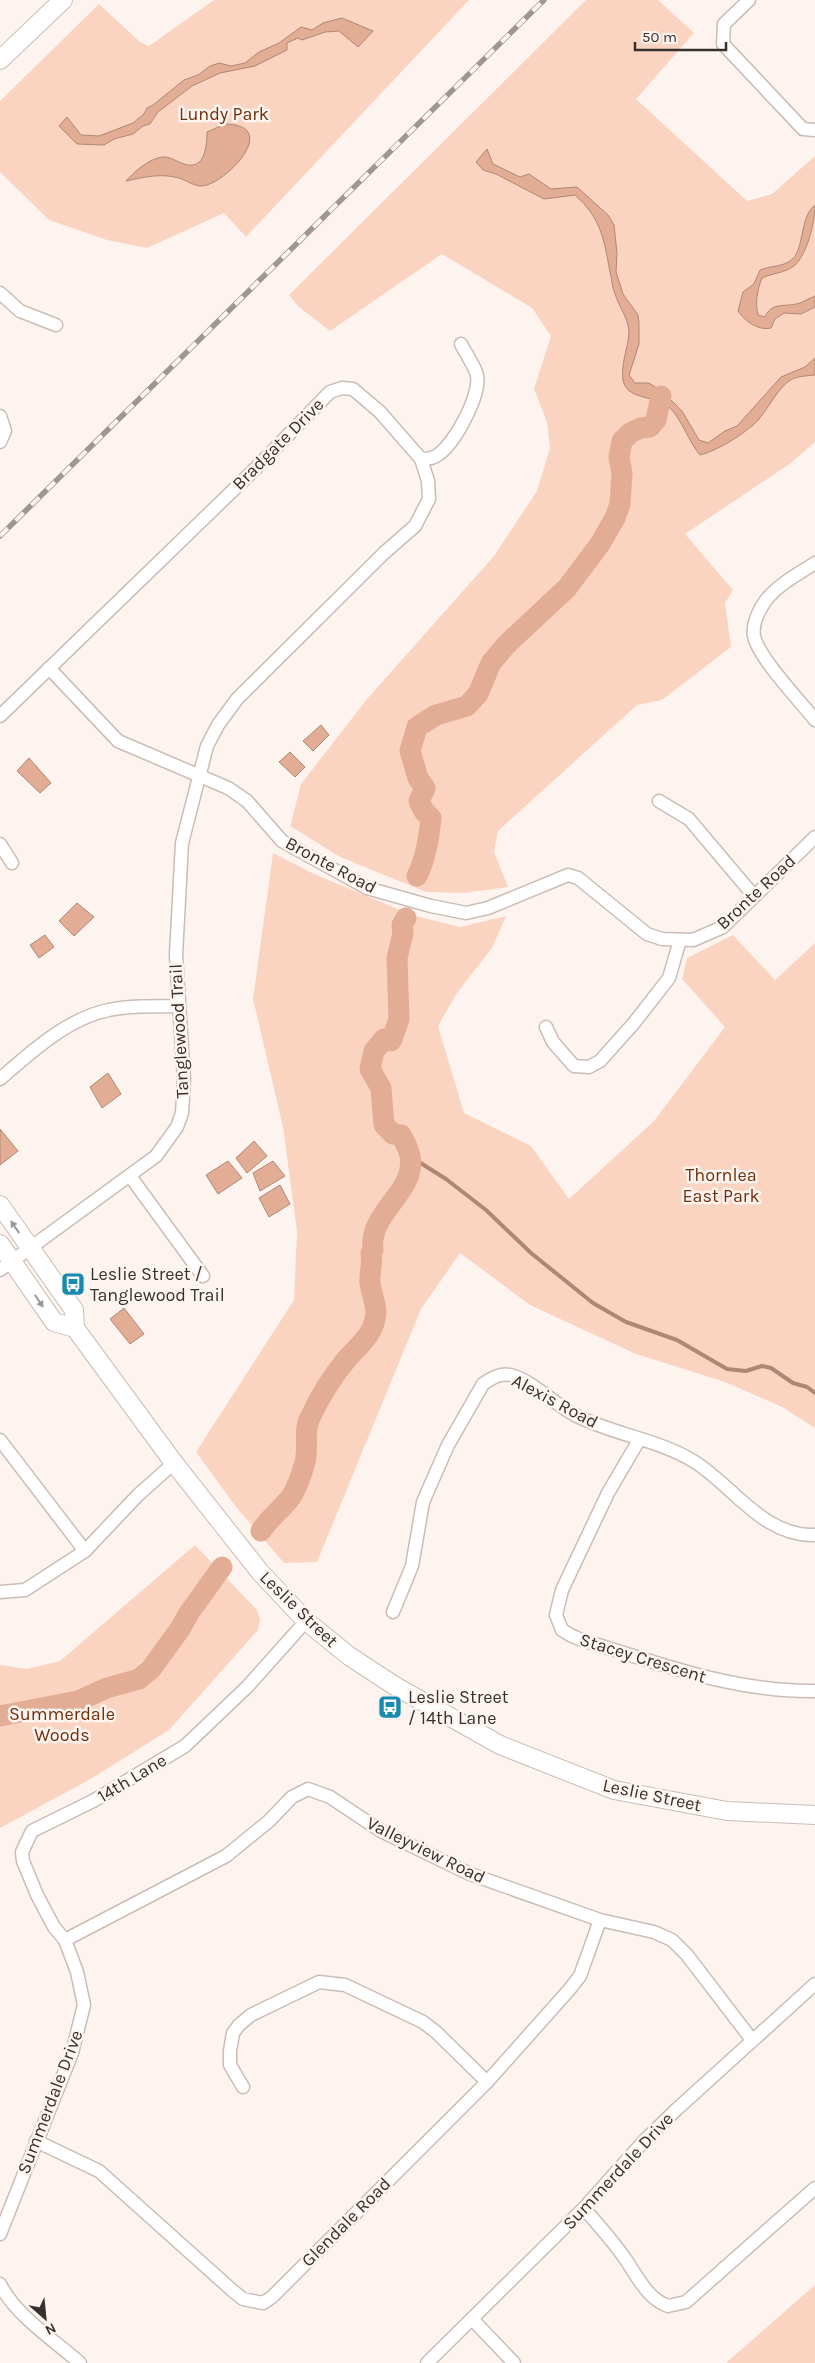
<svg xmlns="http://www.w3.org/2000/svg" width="815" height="2363" font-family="Karla,sans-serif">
<rect width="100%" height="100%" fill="#fdf4f0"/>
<g fill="#fbd4c1">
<polygon points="214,0 469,0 246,237 224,213 147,248 107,240 49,220 0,172 0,101 99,4 140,42 149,46"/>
<polygon points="586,0 658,0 694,33 636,99 747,201 772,194 815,156 815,442 791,463 685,534 733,590 725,603 731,647 662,700 637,705 498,831 494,852 508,887 464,893 426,892 340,857 290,826 301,784 367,699 494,556 537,491 550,448 547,422 534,389 551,336 532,308 442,254 330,331 299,307 289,295"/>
<polygon points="273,853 314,874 412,915 460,927 506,916 492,948 457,993 438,1026 464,1113 531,1146 569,1199 654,1121 725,1027 682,979 687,958 733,935 775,980 815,943 815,1428 782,1407 725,1382 636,1354 530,1305 460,1253 421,1309 317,1562 284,1563 236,1507 196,1452 294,1300 297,1231 283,1127 253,999"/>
<polygon points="195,1545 257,1610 260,1620 258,1630 169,1730 89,1780 0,1828 0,1665 27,1669 60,1661"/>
<polygon points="815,2285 815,2363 726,2363"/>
</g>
<g fill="#e2ad94" stroke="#ae8875">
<polygon points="342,18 373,31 358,47 339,31 325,32 302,40 298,38 287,43 287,50 255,66 220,73 192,86 158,112 150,124 143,126 133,134 114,139 104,145 77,144 59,126 67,117 81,135 99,136 133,123 144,114 147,108 153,105 184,80 198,75 210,66 219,63 231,66 245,63 259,52 279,43 301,27 312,30 323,23"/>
<path d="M 225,124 C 283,125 224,186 201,186 C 194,186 186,180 179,178 C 160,173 145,177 126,181 C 135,171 149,159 162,157 C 170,156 177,162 184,164 C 205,171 207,146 207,132 Z"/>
<path d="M 487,149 L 493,164 L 520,177 L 529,174 L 551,189 L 577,187 L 608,215 L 614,225 L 617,253 L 616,272 L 623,294 L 638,315 L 639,323 L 639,344 L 629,375 L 635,383 L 649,383 L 664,393 L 682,411 L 699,440 L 708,443 L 725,431 L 737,426 L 781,377 L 805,367 L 815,358 L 815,375 C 806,376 796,376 789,381 C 777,390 769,407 759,419 C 748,432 717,451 700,455 C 688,441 682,419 669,407 C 658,396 633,400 625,386 C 618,371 628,349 629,333 C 629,319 619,307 615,294 C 612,287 612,279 610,272 C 604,239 601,218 575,195 L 544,199 L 496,174 L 483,170 L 476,162 Z"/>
<path d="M 815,205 C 815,222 807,255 794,266 C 785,273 772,273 762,278 C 757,291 755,302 758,315 L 765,317 C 772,302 783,307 796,304 C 803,303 809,298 815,296 L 815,307 L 801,314 L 784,313 L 775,319 L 771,328 C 758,331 745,321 738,311 L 743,292 L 754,284 L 760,270 C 769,266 781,267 790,261 C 805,252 799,217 815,205 Z"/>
<polygon points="321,725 329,735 313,751 303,741"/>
<polygon points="290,752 305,767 295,777 279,762"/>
<polygon points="29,758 51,783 40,793 17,771"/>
<polygon points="77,903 94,917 74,936 59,921"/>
<polygon points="45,935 54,947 39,958 30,945"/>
<polygon points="108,1073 121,1094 102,1108 90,1087"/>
<polygon points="0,1129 18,1151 0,1165"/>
<polygon points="254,1141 267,1156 247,1173 236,1158"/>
<polygon points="228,1161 242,1178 218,1194 206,1175"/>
<polygon points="273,1161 285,1176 260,1191 253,1173"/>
<polygon points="280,1185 290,1204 269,1217 259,1198"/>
<polygon points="124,1308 144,1334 130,1344 110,1319"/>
</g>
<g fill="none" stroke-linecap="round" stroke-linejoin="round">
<polyline stroke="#ae8875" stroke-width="4" points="411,1157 446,1179 486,1210 531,1253 593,1303 626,1322 677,1340 727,1369 746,1371 762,1366 771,1368 793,1383 807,1387 815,1393"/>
<g stroke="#e2ad94" stroke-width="21">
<path d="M 417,876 C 426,858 429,839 431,818 L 424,811 L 419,801 L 425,788 L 418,778 L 410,751 L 417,727 L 436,715 L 467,706 L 478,694 L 491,663 L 507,644 L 567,588 L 600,544 L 615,518 L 620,504 L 622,473 L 619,457 L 622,441 L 630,433 L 641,428 L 650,427 L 656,420 L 661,396"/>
<path d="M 261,1531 C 269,1518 281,1510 291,1497 C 297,1488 302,1473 305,1462 C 309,1448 303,1431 310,1418 C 319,1398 332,1377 346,1360 C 359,1345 374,1335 376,1313 C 376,1303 371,1293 370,1283 C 369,1272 373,1266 371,1253 L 373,1250 C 368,1212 417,1192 410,1156 C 409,1149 404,1141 401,1135 L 393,1134 L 384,1125 L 381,1088 L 370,1069 L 374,1051 L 384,1039 L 391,1041 L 392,1039 L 399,1019 L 397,958 L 403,933 L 402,925 L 406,918"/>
<polyline points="0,1716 78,1701 107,1688 139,1679 151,1669 180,1629 189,1613 222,1567"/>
</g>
<g stroke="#cbbcb6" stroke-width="15">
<g id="minor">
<polyline points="749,0 724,24 723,44 803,129 815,130"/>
<polyline points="0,293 20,311 56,325"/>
<polyline points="0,416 5,431 0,442"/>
<path d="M 421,459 C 426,459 433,458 436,456 C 454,446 481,395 477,375 C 474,365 466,354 461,344"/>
<path d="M 815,563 C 798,574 779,584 766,600 C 759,610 752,624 754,636 C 758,657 800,701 815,720"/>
<polyline points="49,668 118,741 228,788 247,801 282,841 367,888 431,906 466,913 488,908 568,875 578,878 647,934 662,939 693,940 723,927 815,837"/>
<polyline points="0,716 255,469 330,392 342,388 353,389 380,412 421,459 428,481 429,499 415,526 384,553 237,699 218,725 207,746 182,843 176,955 184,1080 182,1113 177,1127 156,1156 0,1270"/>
<polyline points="659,801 689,819 754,896"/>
<polyline points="0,844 12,863"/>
<polyline points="546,1027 553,1042 574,1066 589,1067 600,1061 634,1023 669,978 680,940"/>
<path d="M 0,1079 C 31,1052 68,1018 109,1010 C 131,1005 156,1007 178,1006"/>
<polyline points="130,1176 203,1276"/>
<polyline points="0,1440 85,1551"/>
<path d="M 639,1440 L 608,1493 L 562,1590 L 556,1615 L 562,1630 C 578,1641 593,1643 611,1649 C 677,1670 745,1692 815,1691"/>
<polyline points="0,1592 25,1590 85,1551 138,1495 174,1463"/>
<path d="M 393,1612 L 412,1566 L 423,1502 L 448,1445 L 483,1384 C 493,1377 502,1372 514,1376 C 536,1384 554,1404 575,1415 C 614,1435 658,1439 695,1462 C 734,1487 764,1537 815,1535"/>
<polyline points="65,1940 226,1856 269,1821 292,1797 308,1789 330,1797 381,1831 470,1874 600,1920 654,1932 672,1940 687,1955 752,2040"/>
<polyline points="243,2087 230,2065 230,2051 233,2033 239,2025 251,2015 319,1982 345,1985 423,2022 436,2032 487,2082"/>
<polyline points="36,2141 99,2171 233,2291 243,2299 263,2303 272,2297 487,2082 569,1990 580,1976 600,1920"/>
<path d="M 584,2208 C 597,2224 612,2240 624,2257 C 636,2274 647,2299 668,2306 L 686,2302 L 815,2188"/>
<polyline points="0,2234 72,2053 84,2005 77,1972 65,1940 54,1927 37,1895 23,1861 22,1852 32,1831 93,1801 185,1746 247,1687 306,1621"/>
<path d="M 0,2284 C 15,2315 54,2340 80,2363"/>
<polyline points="472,2319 514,2363"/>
<polyline points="427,2363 584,2208 644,2141 677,2109 815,1984"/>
</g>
</g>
<g stroke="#cbbcb6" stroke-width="20">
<g id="secondary">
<polyline points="0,60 63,0"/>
<polyline points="0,1205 74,1310 75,1328 174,1463 260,1572 306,1621 349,1656 395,1686 500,1745 614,1790 727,1811 815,1815"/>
<polyline points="0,1244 54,1322 75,1328"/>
</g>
</g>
<use href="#minor" stroke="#fff" stroke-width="12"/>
<use href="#secondary" stroke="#fff" stroke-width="18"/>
<g stroke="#9e9693" stroke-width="5.5">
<polyline id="rail" points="0,536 544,0"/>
</g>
<use href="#rail" stroke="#fdf4f0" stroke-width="4" stroke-dasharray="11" stroke-linecap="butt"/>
</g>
<defs><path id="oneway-solid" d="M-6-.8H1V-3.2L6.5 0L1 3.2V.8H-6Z" transform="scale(1.25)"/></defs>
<g fill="#9a9896">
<use href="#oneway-solid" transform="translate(15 1227) rotate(-125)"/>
<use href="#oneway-solid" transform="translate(39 1301) rotate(56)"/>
</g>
<defs>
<g id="bus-square" transform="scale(1.25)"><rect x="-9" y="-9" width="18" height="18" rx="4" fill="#178aaf" stroke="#fdf4f0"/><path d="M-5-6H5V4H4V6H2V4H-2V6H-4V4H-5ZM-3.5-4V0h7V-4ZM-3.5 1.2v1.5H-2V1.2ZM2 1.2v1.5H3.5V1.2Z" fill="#fff"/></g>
</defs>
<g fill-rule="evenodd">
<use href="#bus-square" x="73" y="1284"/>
<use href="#bus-square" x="390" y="1707"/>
</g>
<g text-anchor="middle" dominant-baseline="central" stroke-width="5" stroke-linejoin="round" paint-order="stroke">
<g font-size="18" fill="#6f2f09" stroke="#fdf4f0">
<text x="224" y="114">Lundy Park</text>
<text x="721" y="1175">Thornlea<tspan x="721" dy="21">East Park</tspan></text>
<text x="62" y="1714">Summerdale<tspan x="62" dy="21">Woods</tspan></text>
</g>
<g font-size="18" fill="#36302e" stroke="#fdf4f0">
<text transform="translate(278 444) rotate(-45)">Bradgate Drive</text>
<text transform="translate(331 865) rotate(28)">Bronte Road</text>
<text transform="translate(756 892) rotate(-43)">Bronte Road</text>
<text transform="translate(179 1031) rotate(-93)">Tanglewood Trail</text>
<text transform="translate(555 1401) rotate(28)">Alexis Road</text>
<text transform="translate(299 1609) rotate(44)">Leslie Street</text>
<text transform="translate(643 1658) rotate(17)">Stacey Crescent</text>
<text transform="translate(132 1778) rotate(-31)">14th Lane</text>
<text transform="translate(652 1795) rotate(12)">Leslie Street</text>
<text transform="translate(426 1850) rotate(26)">Valleyview Road</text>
<text transform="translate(50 2102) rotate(-69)">Summerdale Drive</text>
<text transform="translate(618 2171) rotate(-47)">Summerdale Drive</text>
<text transform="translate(346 2222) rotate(-45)">Glendale Road</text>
</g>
<g font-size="18" fill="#36302e" stroke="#fdf4f0" text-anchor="start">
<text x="90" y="1274">Leslie Street /<tspan x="90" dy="21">Tanglewood Trail</tspan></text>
<text x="408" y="1697">Leslie Street<tspan x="408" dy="21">/ 14th Lane</tspan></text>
</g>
</g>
<g transform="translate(45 2318) rotate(153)" stroke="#fdf4f0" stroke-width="4" paint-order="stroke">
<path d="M0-4L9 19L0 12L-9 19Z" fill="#36302e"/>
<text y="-8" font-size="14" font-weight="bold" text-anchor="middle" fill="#36302e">N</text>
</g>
<path d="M635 42v8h91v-8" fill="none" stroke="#36302e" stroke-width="2.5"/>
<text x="642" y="42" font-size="15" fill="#36302e" stroke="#fdf4f0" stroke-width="4" paint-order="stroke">50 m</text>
</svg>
